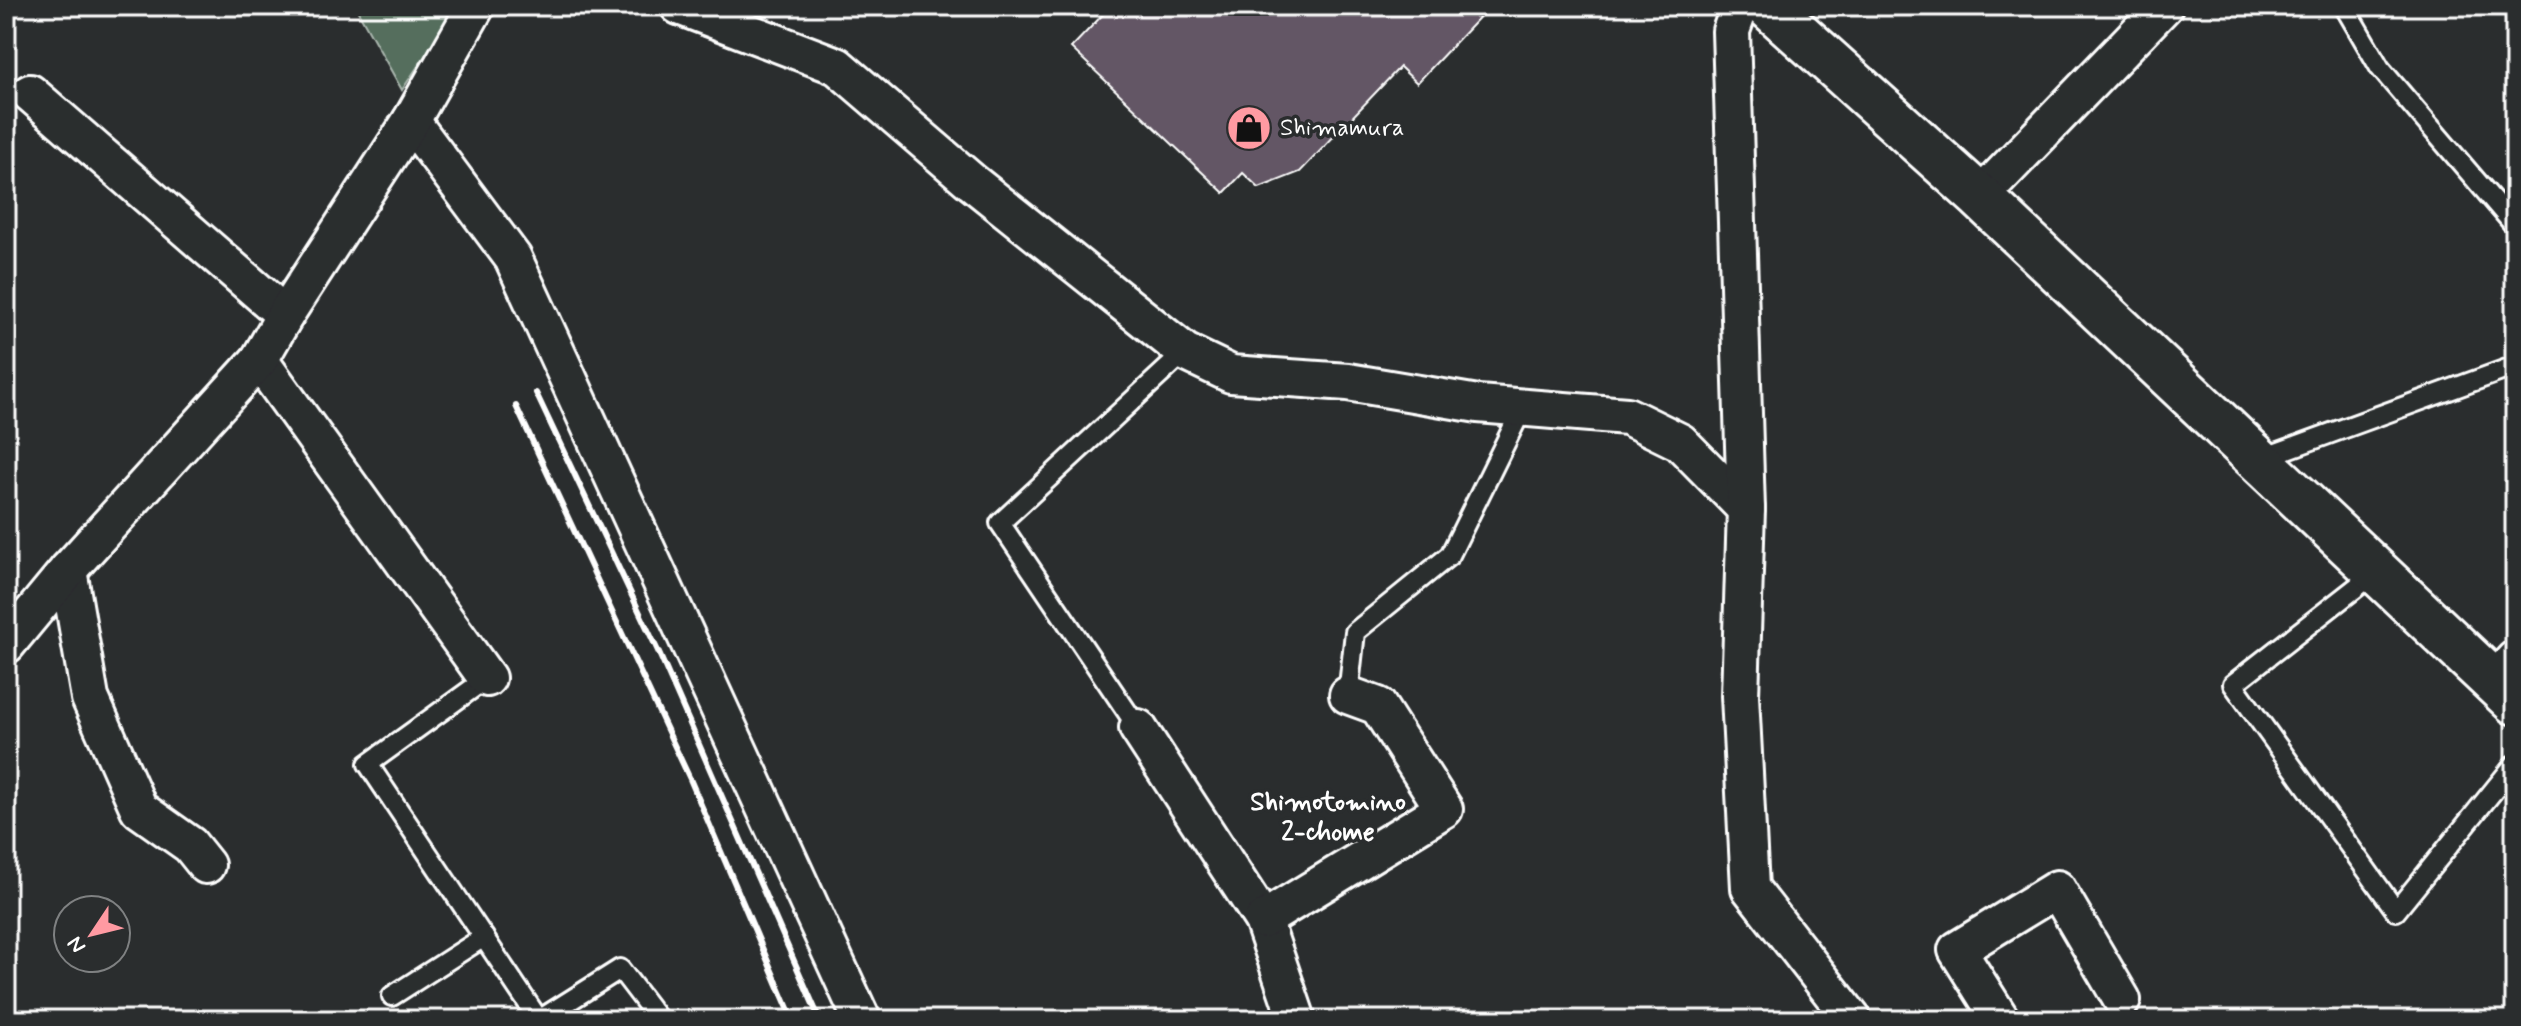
<svg xmlns="http://www.w3.org/2000/svg" width="2521" height="1026" font-family="Mynerve,sans-serif">
<rect width="100%" height="100%" fill="#2a2d2e"/>
<filter id="ink" filterUnits="userSpaceOnUse"><feTurbulence type="fractalNoise" baseFrequency=".0125" numOctaves="2"/><feDisplacementMap in="SourceGraphic" scale="16" xChannelSelector="R" yChannelSelector="G"/><feConvolveMatrix kernelMatrix="1 2 1 2 8 2 1 2 1" color-interpolation-filters="sRGB"/></filter>
<g filter="url(#ink)">
<polygon fill="#546e5d" stroke="#aab6ae" stroke-width="2" points="355,6 458,6 402,90"/>
<polygon fill="#635765" stroke="#fff" stroke-width="2" points="1111,6 1488,6 1489,7 1417,83 1400,67 1300,172 1259,188 1243,173 1224,193 1071,48"/>
<g fill="none" stroke-linecap="round" stroke-linejoin="round">
<g stroke="#fff" stroke-width="24">
<g id="lane">
<polyline points="2344,6 2380,68 2515,226"/>
<polyline points="2260,459 2515,366"/>
<polyline points="2376,572 2233,684 2396,911 2515,764"/>
<polyline points="487,678 368,764 539,1020"/>
<polyline points="1348,695 1355,632 1450,555 1523,407"/>
<polyline points="1138,728 1000,523 1185,352"/>
<polyline points="392,996 484,937"/>
<polyline points="539,1020 620,969 659,1020"/>
</g>
</g>
<g stroke="#fff" stroke-width="42">
<g id="street">
<polyline points="679,6 837,66 972,182 1185,352 1231,374 1348,382 1478,404 1627,416 1680,442 1746,509"/>
<polyline points="1740,6 1731,31 1746,509 1740,696 1750,888 1853,1020"/>
<polyline points="30,93 285,315"/>
<polyline points="411,121 513,258 862,1020"/>
<polyline points="1980,197 2164,6"/>
<polyline points="259,360 487,678"/>
<polyline points="68,570 90,698 139,809 190,845 206,865"/>
<polyline points="6,645 68,570 259,360 285,315 411,121 476,6"/>
<polyline points="2494,682 2515,659"/>
<polyline points="1138,728 1263,920 1297,1020"/>
<polyline points="1263,920 1444,809 1378,706 1348,695"/>
<polyline points="2001,1020 1957,950 2057,889 2122,1000"/>
</g>
</g>
<g stroke="#fff" stroke-width="50">
<polyline id="secondary" points="1768,6 1980,197 2515,702"/>
</g>
<use href="#lane" stroke="#2a2d2e" stroke-width="18"/>
<use href="#street" stroke="#2a2d2e" stroke-width="36"/>
<use href="#secondary" stroke="#2a2d2e" stroke-width="44"/>
<g stroke="#fff" stroke-width="6">
<polyline points="536,393 658,651 820,1020"/>
<polyline points="516,406 690,779 793,1020"/>
</g>
</g>
</g>
<defs>
<g id="shop-disc" transform="scale(2.3)"><circle r="9.5" fill="#ff9aa2" stroke="#2a2d2e"/><path d="M-5-2.5h2.3a2.7 3.5 0 0 1 5.4 0H5L5.5 6h-11ZM-1.5-2.5h3a1.5 2.3 0 0 0-3 0Z" fill="#111"/></g>
</defs>
<g fill-rule="evenodd">
<use href="#shop-disc" x="1249" y="128"/>
</g>
<g text-anchor="middle" dominant-baseline="central" stroke-width="7" stroke-linejoin="round" paint-order="stroke">
<g font-size="24" fill="#fff" stroke="#2a2d2e" text-anchor="start">
<text x="1280" y="128">Shimamura</text>
</g>
<g font-size="26" font-weight="bold" fill="#fff" stroke="#2a2d2e">
<text x="1328" y="803">Shimotomino<tspan x="1328" dy="30">2-chome</tspan></text>
</g>
</g>
<rect width="2521" height="1026" fill="none" stroke="#2a2d2e" stroke-width="32"/>
<rect x="16" y="16" width="2489" height="994" fill="none" stroke="#fff" stroke-width="3" filter="url(#ink)"/>
<g transform="translate(92 934) rotate(235)"><circle r="38" fill="#2a2d2e" stroke="#7f8182" stroke-width="2"/>
<path d="M0-6L14 30L0 20L-14 30Z" fill="#ff9aa2"/>
<text y="-12" font-size="22" font-weight="bold" text-anchor="middle" fill="#ffffff">N</text>
</g>
</svg>
